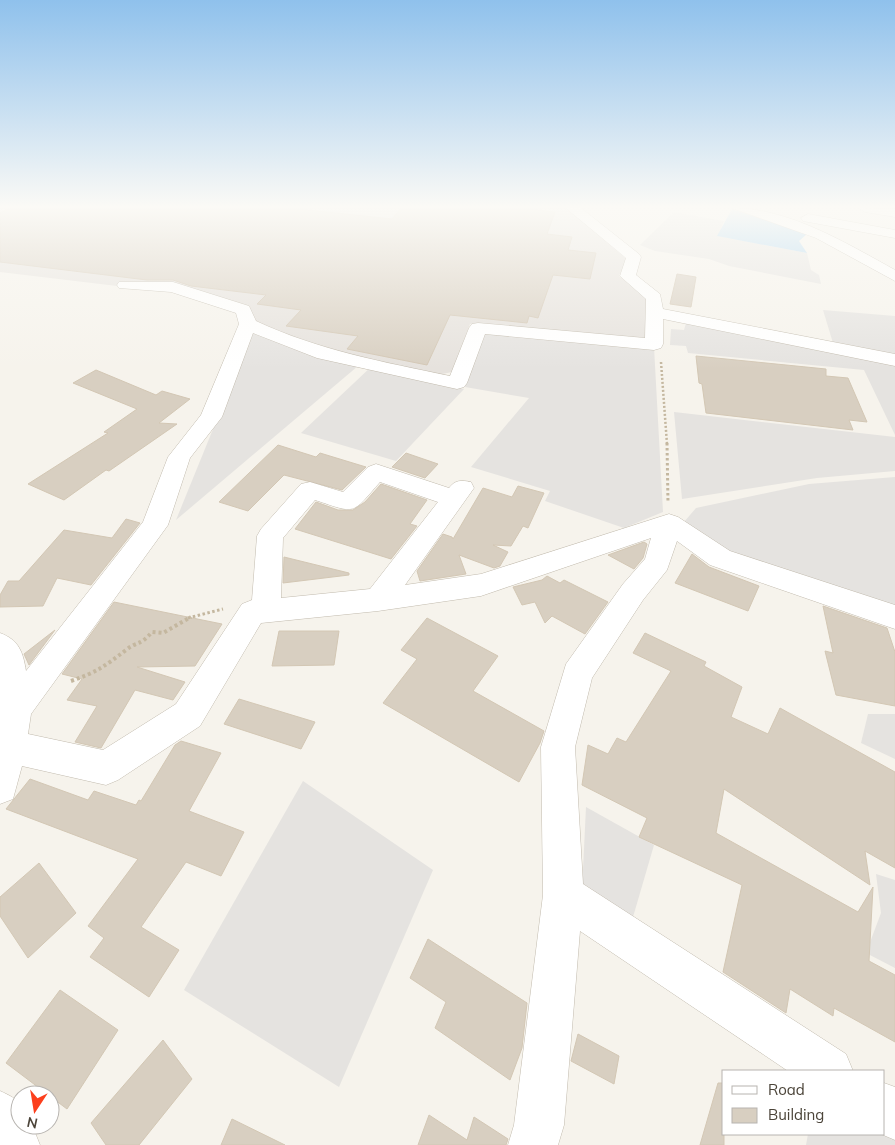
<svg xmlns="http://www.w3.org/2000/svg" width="895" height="1145" font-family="Mulish,sans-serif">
<rect width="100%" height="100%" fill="#f6f3ec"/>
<polygon fill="#e6e2dd" points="0,208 567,208 613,245 627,259 619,276 648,297 648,337 643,340 470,324 452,372 442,374 353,357 252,325 245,309 174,286 122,283 117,286 0,272"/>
<g fill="#e5e3e0">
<polygon points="674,212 724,221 718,236 807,253 811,270 819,275 821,284 729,266 709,259 655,251 640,245"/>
<polygon points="823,310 895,316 895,355 833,343"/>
<polygon points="686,323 895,364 895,435 864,370 688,353 686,346 670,345 671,329 684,330"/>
<polygon points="485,329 654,347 663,512 624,528 545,501 550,491 471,467 529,398 465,387"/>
<polygon points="253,331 358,366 176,520"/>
<polygon points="372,366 464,389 396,461 301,433"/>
<polygon points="674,412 895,437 895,471 817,478 682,499"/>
<polygon points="895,477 895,609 735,555 684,522 696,508 809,484"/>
<polygon points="868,714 895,714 895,759 861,743"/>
<polygon points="303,781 433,870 339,1087 184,990"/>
<polygon points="586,807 654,845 633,917 582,891"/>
<polygon points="876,874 895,880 895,968 866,953 881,913"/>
<polygon points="884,1122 895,1130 895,1145 806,1145 808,1134 884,1134"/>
</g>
<polygon fill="#a9d4f2" points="732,209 807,234 799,241 807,253 717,236"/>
<g fill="#d8cfc1" stroke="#d3c7b4">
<polygon points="10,208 289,208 392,219 401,208 520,208 555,212 547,234 572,237 568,250 596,253 590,279 553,275 538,318 529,316 527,323 450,315 427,365 347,349 358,336 286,326 301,310 257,304 266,295 191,286 173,280 147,280 0,262 0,213"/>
<polygon points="677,274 696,277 691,307 670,304"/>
<polygon points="696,356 826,369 826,376 848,378 867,422 849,420 853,430 706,413 702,384 699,383"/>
<polygon points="96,370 156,395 162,391 190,399 159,423 177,424 109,471 106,470 64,500 28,484 108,433 104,432 137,409 73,383"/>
<polygon points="278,445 316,457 320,453 366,467 342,490 284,475 248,511 219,502"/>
<polygon points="406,453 438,464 425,478 392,467"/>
<polygon points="381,484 427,500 410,524 417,526 391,559 295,529 316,502 338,510 353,510 365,502"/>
<polygon points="518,486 544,493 528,528 523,526 511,546 493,545 508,552 500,566 494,568 459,555 466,574 420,581 417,571 443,534 452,537 453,539 483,488 512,497"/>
<polygon points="126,519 140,523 91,585 57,578 43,606 0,607 0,595 8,581 19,581 64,530 112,538"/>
<polygon points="644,542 647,544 643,558 634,569 608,555"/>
<polygon points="692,554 709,567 759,586 748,611 675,583"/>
<polygon points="284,557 349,573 349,575 283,583"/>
<polygon points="547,576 560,583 564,580 608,602 585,634 552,616 545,623 535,602 522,605 513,587 542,580"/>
<polygon points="114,602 222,624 195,666 137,667 185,682 173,700 135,690 101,748 75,742 97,706 67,700 82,679 62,674"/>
<polygon points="823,606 887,628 895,652 895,706 836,695 825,651 833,653"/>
<polygon points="427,618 498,656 473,691 544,731 540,743 519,782 383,703 417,659 401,650"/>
<polygon points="55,630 29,665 24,654"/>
<polygon points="279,631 339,631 334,665 272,666"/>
<polygon points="645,633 706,662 704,666 742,687 731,717 768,734 780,708 895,772 895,868 865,851 870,885 724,789 716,833 858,912 873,887 869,961 895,975 895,1042 834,1008 833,1016 790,989 786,1013 723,972 742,885 639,837 647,818 582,785 588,745 608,754 617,738 626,742 671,671 633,653"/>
<polygon points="239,699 315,722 301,749 224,724"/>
<polygon points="181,741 221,753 189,811 244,832 221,876 186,862 141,927 179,950 149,997 90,957 104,938 88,926 138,859 6,809 30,779 88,800 94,791 136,805 139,800 141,801 175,745"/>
<polygon points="39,863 76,913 28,958 0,916 0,897"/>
<polygon points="428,939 527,1003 522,1048 510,1080 435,1028 446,1002 410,978"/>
<polygon points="60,990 118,1030 67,1109 6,1063"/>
<polygon points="578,1034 619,1056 614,1084 571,1061"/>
<polygon points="163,1040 192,1079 139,1145 106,1145 91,1123"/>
<polygon points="718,1083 724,1083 724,1145 700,1145"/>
<polygon points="429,1115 467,1140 474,1117 508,1139 506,1145 418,1145"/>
<polygon points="232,1119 285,1145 221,1145"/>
</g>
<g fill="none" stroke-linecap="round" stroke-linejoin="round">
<g stroke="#c2bbae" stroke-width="1">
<g id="minor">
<path d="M 566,208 L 581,208 L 639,254 L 641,257 L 636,275 L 660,294 L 663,309 L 895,354 L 895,366 L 663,319 L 663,344 L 661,348 L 654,350 L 485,334 L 467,383 L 464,387 L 457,389 L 317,358 L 253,333 L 222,417 L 190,458 L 168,525 L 31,714 L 28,734 L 103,750 L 176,704 L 242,604 L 252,600 L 257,536 L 261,529 L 301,484 L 310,482 L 343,492 L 368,467 L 376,464 L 449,488 C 455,480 461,480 471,482 L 474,488 L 405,585 L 481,574 L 669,514 L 678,517 L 730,551 L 895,605 L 895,629 L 710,565 L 677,541 L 667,570 L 643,600 L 592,678 L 575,747 L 583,884 L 846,1054 L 853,1071 L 788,1071 L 580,931 L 564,1125 L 558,1145 L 508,1145 L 514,1125 L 543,895 L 541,747 L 566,664 L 623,584 L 645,559 L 651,538 L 481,596 L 378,611 L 261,623 L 200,726 L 118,780 L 106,785 L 22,766 L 13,799 L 0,804 L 0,633 C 19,640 23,652 26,671 L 143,522 L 168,457 L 201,415 L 239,324 L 236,313 L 171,292 L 119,288 L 117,285 L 119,282 L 173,282 L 249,306 L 256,321 C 318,350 383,362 450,376 L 469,328 L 472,324 L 478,323 L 645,338 L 646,299 L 620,276 L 626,258 ZM 380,482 L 438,502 L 370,589 L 281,598 L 283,538 L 315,500 C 357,514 351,515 380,482 Z"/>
<path d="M 732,208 C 789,208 846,243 895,270 L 895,281 L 816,238 Z"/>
<polygon points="859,208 895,209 895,217 865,212"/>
<polygon points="808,214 895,230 895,238 803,221 801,218"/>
<polygon points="884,1083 895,1087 895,1140 881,1134 884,1134"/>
<path d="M 0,1091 C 22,1101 20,1102 20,1125 L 32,1125 L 40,1145 L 0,1145 Z"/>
</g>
</g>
<polyline stroke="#c4b79f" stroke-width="2.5" stroke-dasharray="2 2" stroke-linecap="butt" points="661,362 667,444"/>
<g stroke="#c4b79f" stroke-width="3" stroke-dasharray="2.5 2.5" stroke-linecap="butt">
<polyline points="667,443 668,503"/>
<polyline points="188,618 223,609"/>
</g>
<path stroke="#c4b79f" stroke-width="4" stroke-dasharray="3 3" stroke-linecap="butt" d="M 71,681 C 97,672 105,666 126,650 C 137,641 140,646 152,632 L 163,633 L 191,617"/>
<use href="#minor" fill="#fff" fill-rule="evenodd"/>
</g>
<linearGradient id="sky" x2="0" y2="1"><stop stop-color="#8fc1ec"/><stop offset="0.56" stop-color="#fbfaf6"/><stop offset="1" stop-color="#fbfaf6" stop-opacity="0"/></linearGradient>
<rect width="895" height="369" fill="url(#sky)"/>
<rect x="722" y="1070" width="162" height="65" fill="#ffffff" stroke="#b7b4b0"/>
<rect x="732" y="1086" width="25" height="8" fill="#ffffff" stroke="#b7b4b0"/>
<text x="768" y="1095" font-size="15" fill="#4b4439">Road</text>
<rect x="732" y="1108" width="25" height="15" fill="#d8cfc1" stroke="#b7b4b0"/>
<text x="768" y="1120" font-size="15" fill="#4b4439">Building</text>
<g transform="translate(35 1110) rotate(192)"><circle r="24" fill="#ffffff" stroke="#b7b4b0"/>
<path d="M0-4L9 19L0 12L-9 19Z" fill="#fc3f1d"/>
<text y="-8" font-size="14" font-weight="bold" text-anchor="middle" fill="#4b4439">N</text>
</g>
</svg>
